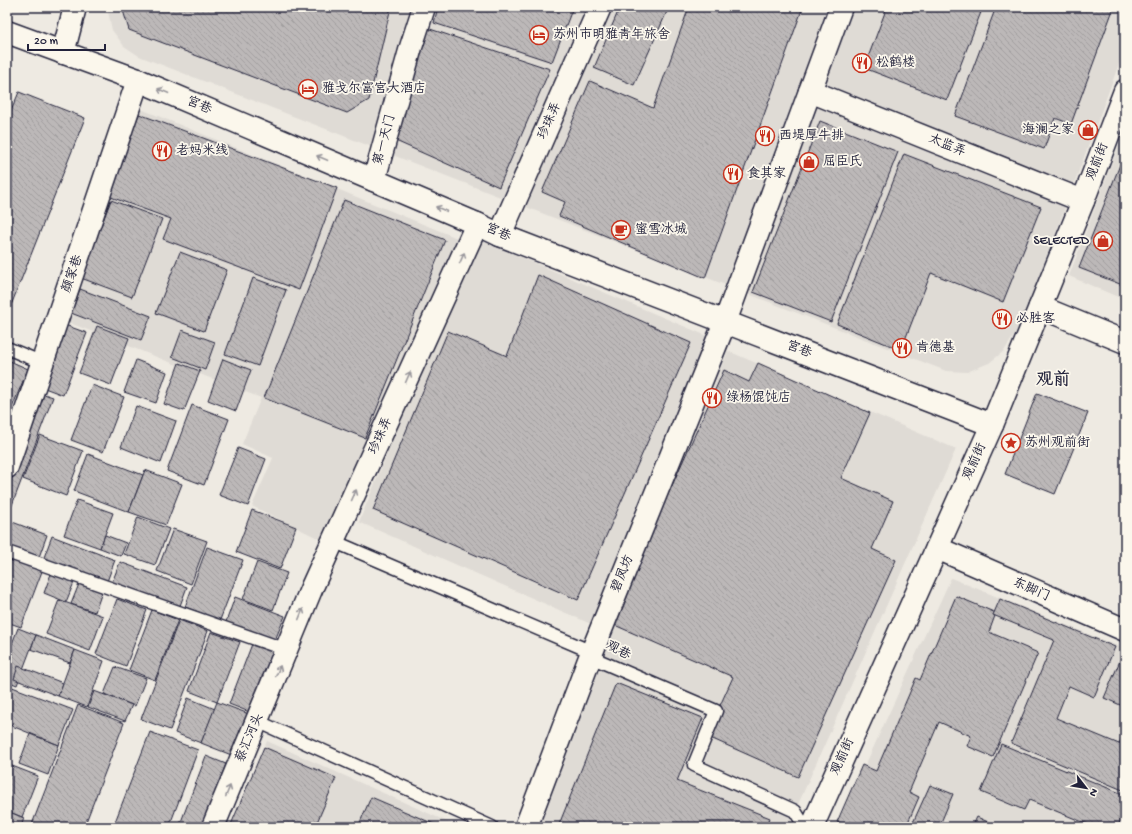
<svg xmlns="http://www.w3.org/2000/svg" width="1132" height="834" font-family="'Gochi Hand','LXGW WenKai TC',sans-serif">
<defs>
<pattern id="building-back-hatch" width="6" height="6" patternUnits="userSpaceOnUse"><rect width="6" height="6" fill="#bcb8b8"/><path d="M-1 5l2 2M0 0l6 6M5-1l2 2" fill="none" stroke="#a19e9f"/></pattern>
</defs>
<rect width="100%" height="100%" fill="#eeeae2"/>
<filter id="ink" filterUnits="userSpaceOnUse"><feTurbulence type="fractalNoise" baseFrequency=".025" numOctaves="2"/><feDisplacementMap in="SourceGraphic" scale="8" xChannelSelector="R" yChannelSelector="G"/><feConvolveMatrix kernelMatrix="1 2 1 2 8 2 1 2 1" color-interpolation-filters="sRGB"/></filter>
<g filter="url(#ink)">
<g fill="#dfdbd5">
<polygon points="107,7 1125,7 1125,48 1022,323 1004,351 989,363 967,372 946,371 139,56 124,46 112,30"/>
<polygon points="141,109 457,238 360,468 326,542 252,506 273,458 242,444 261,398 65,321"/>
<polygon points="1125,129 1125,300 1069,276"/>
<polygon points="476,238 707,336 591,624 359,522"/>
<polygon points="728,351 956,449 788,827 539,827 600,661"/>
<polygon points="951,578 1125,649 1125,827 837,827"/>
<polygon points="267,741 459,827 230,827"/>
</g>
<g fill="url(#building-back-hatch)" stroke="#22223b">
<polygon points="122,7 391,7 369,100 347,113 129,30"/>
<polygon points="438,7 573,7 552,62 434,23"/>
<polygon points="620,7 669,7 634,85 594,68"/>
<polygon points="689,7 803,7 705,278 559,216 565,202 542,192 590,81 653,108"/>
<polygon points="887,7 983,7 947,100 864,68"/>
<polygon points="996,7 1114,7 1071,124 1055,118 1044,149 955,116"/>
<polygon points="424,27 550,69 499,187 389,138"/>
<polygon points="19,92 85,118 8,313 7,312 7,110 11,111"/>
<polygon points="139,114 337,188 299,290 163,239 171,219 108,196"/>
<polygon points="820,121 898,152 831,322 753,292"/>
<polygon points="1125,152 1125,286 1079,268"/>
<polygon points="904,154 1041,207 1003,302 931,273 901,350 837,324"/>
<polygon points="111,200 162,219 132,297 81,278"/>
<polygon points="344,200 445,240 365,438 264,398"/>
<polygon points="180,252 227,270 204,331 156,313"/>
<polygon points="538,275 691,343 578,600 373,510 448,331 507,356"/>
<polygon points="253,278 286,290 258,366 225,354"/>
<polygon points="80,289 151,316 141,340 71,313"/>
<polygon points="65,325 87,333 63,395 42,387"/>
<polygon points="97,326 129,338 111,385 79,373"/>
<polygon points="182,330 215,342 205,370 172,357"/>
<polygon points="223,359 251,370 236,411 208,400"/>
<polygon points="136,360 167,372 156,403 124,392"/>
<polygon points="10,361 28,369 11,410 7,408 7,368"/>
<polygon points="179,363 200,371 184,411 164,404"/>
<polygon points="758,363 870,413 841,478 893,501 872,549 896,560 798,777 706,736 733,677 610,623 724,370 749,382"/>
<polygon points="92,385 124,397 103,452 71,440"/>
<polygon points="32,390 53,397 9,513 7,512 7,456"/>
<polygon points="1037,393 1088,413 1055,494 1005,474"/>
<polygon points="192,405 229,419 204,485 167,471"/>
<polygon points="136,406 176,421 161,463 121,447"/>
<polygon points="40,435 83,451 66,496 23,479"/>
<polygon points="238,448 266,459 248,506 219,495"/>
<polygon points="88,454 143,475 129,512 74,491"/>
<polygon points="145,470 182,484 166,525 129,512"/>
<polygon points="77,500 113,513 100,548 64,535"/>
<polygon points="252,510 296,527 280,569 236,552"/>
<polygon points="138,517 169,529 155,565 124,554"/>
<polygon points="7,520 47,535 39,557 7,545"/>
<polygon points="173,529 207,541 191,584 157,571"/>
<polygon points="105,535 126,543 121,556 100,548"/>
<polygon points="52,536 115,560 106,584 43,560"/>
<polygon points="207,547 243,560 220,620 185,607"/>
<polygon points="7,552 44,566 21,627 7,622"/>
<polygon points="120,562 187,587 178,611 111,585"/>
<polygon points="257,562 287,573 273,610 243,599"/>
<polygon points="52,571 75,580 66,602 44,593"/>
<polygon points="79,584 102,592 95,612 71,604"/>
<polygon points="956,596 996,613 989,632 1038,653 993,757 967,746 971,736 939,722 909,792 919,797 906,827 850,827 837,822 862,765 876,771 916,678 920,680"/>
<polygon points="235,597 285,616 275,640 226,622"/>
<polygon points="117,599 147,610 126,666 96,654"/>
<polygon points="1000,599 1115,647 1094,697 1069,686 1056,718 1119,744 1125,730 1125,791 1011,743 1054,640 993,615"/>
<polygon points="59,600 103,616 90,651 46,634"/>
<polygon points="152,610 178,620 155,680 129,670"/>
<polygon points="179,620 208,631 170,730 141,719"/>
<polygon points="18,628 36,635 17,685 7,681 7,657"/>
<polygon points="211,632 240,642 217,702 189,691"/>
<polygon points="36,635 75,650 70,663 31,649"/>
<polygon points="252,644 275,652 252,713 229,704"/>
<polygon points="75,650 104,661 87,707 58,696"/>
<polygon points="1122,656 1125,658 1125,707 1104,698"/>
<polygon points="18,666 63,683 58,696 14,679"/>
<polygon points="115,667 146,678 135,706 104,694"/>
<polygon points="616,683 703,718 677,781 770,818 766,827 558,827"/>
<polygon points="7,685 73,710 59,745 7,724"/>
<polygon points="94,691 132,705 125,721 88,707"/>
<polygon points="188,698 215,709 201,743 175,733"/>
<polygon points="217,702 249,714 234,756 201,743"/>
<polygon points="78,705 124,723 84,827 31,827"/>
<polygon points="150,732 198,750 169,827 113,827"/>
<polygon points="30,734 59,745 48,775 19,764"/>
<polygon points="1001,744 1125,795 1125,810 1118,827 1095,827 1029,800 1024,810 981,792"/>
<polygon points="264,747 336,778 315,827 230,827"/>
<polygon points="206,756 226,764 202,827 179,827"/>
<polygon points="7,764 38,776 22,817 7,811"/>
<polygon points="930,785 953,794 939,827 911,827"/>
<polygon points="371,797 441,827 358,827"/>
<polygon points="7,811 24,818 21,827 7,827"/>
<polygon points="977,817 999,827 972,827"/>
</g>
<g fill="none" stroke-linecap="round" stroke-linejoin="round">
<g stroke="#22223b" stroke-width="15">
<g id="lane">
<polyline points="7,348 43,363"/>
<polyline points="333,541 592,652 600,661 716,711 694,765 795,811 805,827"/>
<polyline points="7,552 287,650"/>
<polyline points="257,721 492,827"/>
</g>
</g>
<g stroke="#22223b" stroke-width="25">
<g id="street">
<polyline points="810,91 1083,201"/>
<polyline points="374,180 411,47 424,7"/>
<polyline points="500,235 600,7"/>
<polyline points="1040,307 1125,342"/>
<polyline points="7,467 138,80"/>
<polyline points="937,548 1125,630"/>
<polyline points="213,827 312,587 477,224 500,235 992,425"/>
<polyline points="526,827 592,652 725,322 841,7"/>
<polyline points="812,827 992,425 1083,201 1125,91"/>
</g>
</g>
<g stroke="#22223b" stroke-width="25">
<g id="secondary">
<polyline points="7,32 138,80 477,224"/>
<polyline points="63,53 75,7"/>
</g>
</g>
<use href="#lane" stroke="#fbf7ec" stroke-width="12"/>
<use href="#street" stroke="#fbf7ec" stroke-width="22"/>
<use href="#secondary" stroke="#fbf7ec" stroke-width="22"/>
</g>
<defs><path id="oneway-shaft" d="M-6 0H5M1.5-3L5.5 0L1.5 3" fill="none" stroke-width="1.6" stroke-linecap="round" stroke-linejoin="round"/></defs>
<g stroke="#99979c">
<use href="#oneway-shaft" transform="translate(163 91) rotate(-157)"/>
<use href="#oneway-shaft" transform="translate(322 158) rotate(-157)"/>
<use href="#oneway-shaft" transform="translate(441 209) rotate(-157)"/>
<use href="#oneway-shaft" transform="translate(462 258) rotate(-66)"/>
<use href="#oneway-shaft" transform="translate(408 377) rotate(-66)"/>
<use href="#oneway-shaft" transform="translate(354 495) rotate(-66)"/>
<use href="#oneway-shaft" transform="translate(301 614) rotate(-68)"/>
<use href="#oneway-shaft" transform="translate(278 671) rotate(-67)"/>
<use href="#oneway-shaft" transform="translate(228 791) rotate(-68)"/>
</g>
</g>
<defs>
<g id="hotel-ring" transform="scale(1)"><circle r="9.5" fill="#fbf7ec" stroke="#c8321e" stroke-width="1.5"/><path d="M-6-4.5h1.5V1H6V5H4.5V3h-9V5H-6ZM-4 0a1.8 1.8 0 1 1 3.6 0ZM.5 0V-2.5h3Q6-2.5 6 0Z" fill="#c8321e"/></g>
<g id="restaurant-ring" transform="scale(1)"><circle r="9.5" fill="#fbf7ec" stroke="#c8321e" stroke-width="1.5"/><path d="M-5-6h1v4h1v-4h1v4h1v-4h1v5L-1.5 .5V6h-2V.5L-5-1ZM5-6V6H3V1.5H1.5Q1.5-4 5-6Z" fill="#c8321e"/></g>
<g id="shop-ring" transform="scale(1)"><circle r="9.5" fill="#fbf7ec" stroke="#c8321e" stroke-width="1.5"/><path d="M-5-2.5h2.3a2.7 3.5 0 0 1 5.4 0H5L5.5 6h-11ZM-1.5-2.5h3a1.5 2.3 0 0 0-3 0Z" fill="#c8321e"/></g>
<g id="cafe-ring" transform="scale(1)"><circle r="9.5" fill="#fbf7ec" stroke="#c8321e" stroke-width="1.5"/><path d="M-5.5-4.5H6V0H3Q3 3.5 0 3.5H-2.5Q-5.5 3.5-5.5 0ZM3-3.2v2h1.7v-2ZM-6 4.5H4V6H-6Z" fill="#c8321e"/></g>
<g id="sight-ring" transform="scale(1)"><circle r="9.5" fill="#fbf7ec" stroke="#c8321e" stroke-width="1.5"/><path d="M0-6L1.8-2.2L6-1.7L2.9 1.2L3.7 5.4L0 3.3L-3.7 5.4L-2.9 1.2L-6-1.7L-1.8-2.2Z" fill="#c8321e"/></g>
</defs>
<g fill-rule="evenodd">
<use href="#hotel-ring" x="539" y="35"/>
<use href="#restaurant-ring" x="862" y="63"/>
<use href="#hotel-ring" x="308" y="89"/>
<use href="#shop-ring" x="1088" y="130"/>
<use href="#restaurant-ring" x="765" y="136"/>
<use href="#restaurant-ring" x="162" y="151"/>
<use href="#shop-ring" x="809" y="162"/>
<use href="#restaurant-ring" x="733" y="174"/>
<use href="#cafe-ring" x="621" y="230"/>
<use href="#shop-ring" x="1103" y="241"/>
<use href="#restaurant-ring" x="1002" y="319"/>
<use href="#restaurant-ring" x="902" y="348"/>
<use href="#restaurant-ring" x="712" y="398"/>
<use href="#sight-ring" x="1011" y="443"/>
</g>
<g text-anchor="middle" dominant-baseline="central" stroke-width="3.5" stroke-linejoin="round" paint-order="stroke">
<g font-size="13" fill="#22223b" stroke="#fbf7ec" text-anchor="start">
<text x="553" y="35">苏州市明雅青年旅舍</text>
<text x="876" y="63">松鹤楼</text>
<text x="322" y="89">雅戈尔富宫大酒店</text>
<text x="1074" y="130" text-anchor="end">海澜之家</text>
<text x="779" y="136">西堤厚牛排</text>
<text x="176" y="151">老妈米线</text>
<text x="823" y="162">屈臣氏</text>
<text x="747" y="174">食其家</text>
<text x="635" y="230">蜜雪冰城</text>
<text x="1089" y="241" text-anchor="end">SELECTED</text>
<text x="1016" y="319">必胜客</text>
<text x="916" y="348">肯德基</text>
<text x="726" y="398">绿杨馄饨店</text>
<text x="1025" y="443">苏州观前街</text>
</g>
<g font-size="13" fill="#22223b" stroke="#fbf7ec">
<text transform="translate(199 106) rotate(23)">宫巷</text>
<text transform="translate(550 121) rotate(-66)">珍珠弄</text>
<text transform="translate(385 140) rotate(-75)">第一天门</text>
<text transform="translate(947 146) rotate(22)">太监弄</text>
<text transform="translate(1098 162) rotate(-69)">观前街</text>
<text transform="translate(498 233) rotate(24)">宫巷</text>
<text transform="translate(73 274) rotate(-71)">颜家巷</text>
<text transform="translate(799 350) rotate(21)">宫巷</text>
<text transform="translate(381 436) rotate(-66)">珍珠弄</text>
<text transform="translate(975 462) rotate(-66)">观前街</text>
<text transform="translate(623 574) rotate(-68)">碧凤坊</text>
<text transform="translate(1031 590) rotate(24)">东脚门</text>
<text transform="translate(618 651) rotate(28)">观巷</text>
<text transform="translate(250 738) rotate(-67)">蔡汇河头</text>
<text transform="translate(843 757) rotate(-66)">观前街</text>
</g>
<g font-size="17" font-weight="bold" fill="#22223b" stroke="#fbf7ec">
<text x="1053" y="381">观前</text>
</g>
</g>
<rect width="1132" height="834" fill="none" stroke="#fbf7ec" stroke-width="24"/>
<rect x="12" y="12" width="1108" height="810" fill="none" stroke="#22223b" stroke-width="1.5" filter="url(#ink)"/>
<g transform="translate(1086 788) rotate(121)" stroke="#fbf7ec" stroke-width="3" paint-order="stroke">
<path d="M0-3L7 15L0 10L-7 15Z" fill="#22223b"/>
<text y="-6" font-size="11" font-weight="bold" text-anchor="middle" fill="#22223b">N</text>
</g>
<path d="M28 44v6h77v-6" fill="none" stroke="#22223b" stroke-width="2"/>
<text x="34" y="44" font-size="12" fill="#22223b" stroke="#fbf7ec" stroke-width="3" paint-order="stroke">20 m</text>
</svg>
